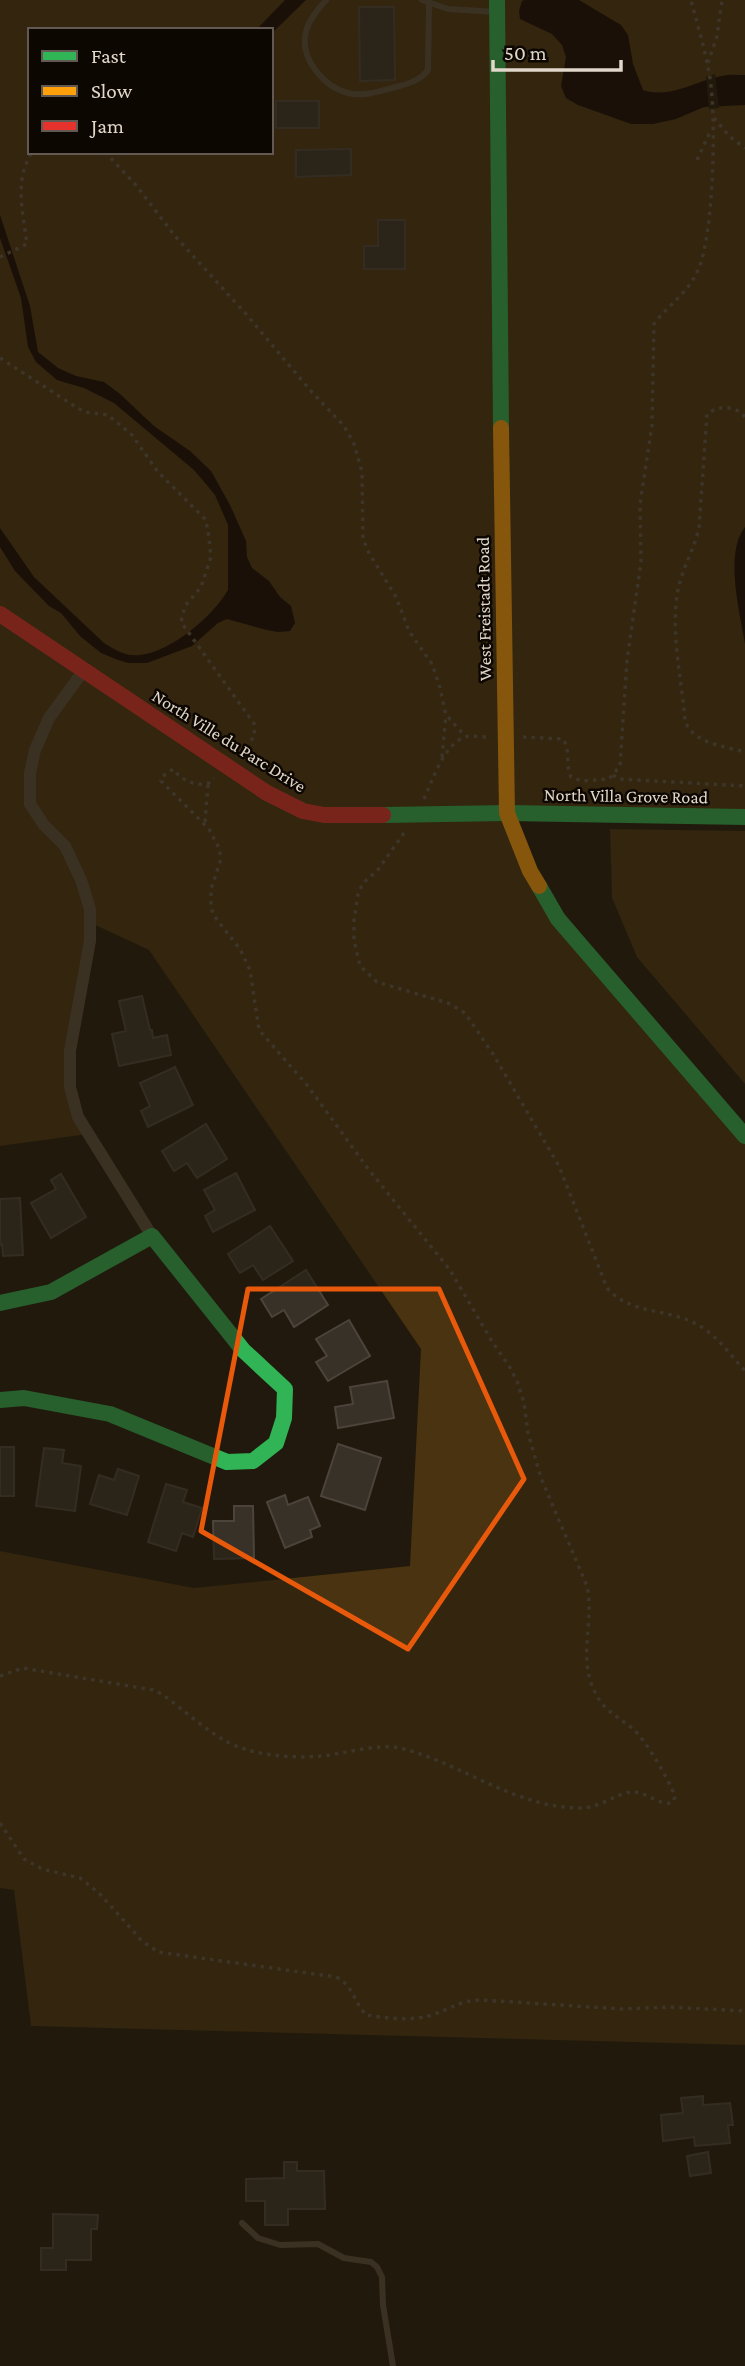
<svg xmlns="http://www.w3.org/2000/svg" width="745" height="2366" font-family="'Crimson Pro',serif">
<rect width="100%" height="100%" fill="#21190d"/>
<g fill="#493310" fill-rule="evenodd">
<path d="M 0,0 L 745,0 L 745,817 L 507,813 L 530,871 L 745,1136 L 745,2045 L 31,2026 L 14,1890 L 0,1888 L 0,1551 L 194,1588 L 410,1566 L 421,1349 L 149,950 L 91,923 L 70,1087 L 88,1134 L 0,1146 ZM 30,30 L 271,30 L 271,152 L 30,152 Z"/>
<polygon points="610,829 745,831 745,1084 637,957 612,898"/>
</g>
<g fill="#120601">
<polygon points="285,0 306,0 271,34 271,30 256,30"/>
<path d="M 525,0 L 579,0 L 621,25 L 628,35 L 633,64 L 643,90 C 672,99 694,81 722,76 C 729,74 737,75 745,75 L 745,105 L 704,107 L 676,119 L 653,124 L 631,124 L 578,105 L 566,98 L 561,86 L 566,57 L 562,45 L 552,34 L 520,19 L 519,11 L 522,1 Z"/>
<path d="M 0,215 L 30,306 L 38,352 L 58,368 L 76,376 L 104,382 L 120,394 L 154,426 L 190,451 L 211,471 L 230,505 L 246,541 L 247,557 L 252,568 L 269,581 L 280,597 L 291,606 L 295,623 L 290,631 L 278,632 L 267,630 L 227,619 L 218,623 L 192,646 L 147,663 L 128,663 L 118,660 L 101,653 L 80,636 L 61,613 L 49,606 L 15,571 L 0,547 L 0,528 L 34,577 L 104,643 C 115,650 126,657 140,655 C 171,652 213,616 228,590 L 228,525 L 215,495 L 206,484 L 194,470 L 114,403 L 84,388 L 57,380 L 36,362 L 28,347 L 21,298 L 0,238 Z"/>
<path d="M 745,527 L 745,644 C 740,613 724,553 745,527 Z"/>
</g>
<polygon fill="#21190d" points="715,74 719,108 709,109 706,77"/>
<g fill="#383127" stroke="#4c443b" stroke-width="2">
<polygon points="359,7 394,7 395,80 360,81"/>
<rect x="276" y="101" width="43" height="27"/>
<polygon points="351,149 351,175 296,177 296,150"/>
<polygon points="378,220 405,220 405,269 364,269 364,246 378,246"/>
<polygon points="142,996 150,1030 152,1030 153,1038 167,1035 171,1055 119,1066 112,1034 126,1031 119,1001"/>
<polygon points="175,1067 193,1105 148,1127 141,1111 150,1106 140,1083"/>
<polygon points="206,1124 227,1159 197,1178 187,1163 174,1171 162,1151"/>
<polygon points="236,1173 255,1210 213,1232 205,1216 215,1210 204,1190"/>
<polygon points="61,1174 86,1217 51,1238 31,1203 56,1189 51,1180"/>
<polygon points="20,1198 23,1255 3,1256 2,1244 0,1245 0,1199"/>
<polygon points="270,1226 293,1261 263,1280 253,1265 240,1273 228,1254"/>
<polygon points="306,1270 328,1305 294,1327 284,1310 272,1317 261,1299"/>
<polygon points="349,1320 370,1356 328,1381 316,1362 327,1356 316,1339"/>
<polygon points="387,1381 394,1418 338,1428 335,1407 353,1404 350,1387"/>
<polygon points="338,1444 381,1458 365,1510 321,1496"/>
<rect x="0" y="1447" width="14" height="49"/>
<polygon points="44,1448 64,1450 62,1463 81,1466 75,1511 36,1506"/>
<polygon points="118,1469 139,1476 127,1515 90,1504 99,1475 114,1480"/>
<polygon points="166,1484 187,1490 183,1502 202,1508 193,1537 182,1533 176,1551 148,1542"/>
<polygon points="285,1495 288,1505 308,1497 320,1526 310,1530 312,1537 285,1548 267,1502"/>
<polygon points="234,1506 253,1506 254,1558 214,1559 213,1521 234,1521"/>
<polygon points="703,2096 703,2105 730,2103 733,2125 728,2125 730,2143 695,2146 694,2137 663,2141 661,2115 683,2113 681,2098"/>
<polygon points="708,2152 711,2173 690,2176 687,2156"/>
<polygon points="284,2162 297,2162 297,2171 324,2171 325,2209 288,2209 288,2225 265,2225 265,2201 246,2201 246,2179 284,2178"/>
<polygon points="53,2214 98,2215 97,2229 91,2229 91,2260 66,2260 66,2270 41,2270 41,2248 53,2248"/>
</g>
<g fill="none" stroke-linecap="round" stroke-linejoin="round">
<g stroke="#5f574b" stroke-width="3.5" stroke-dasharray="3.5 5" stroke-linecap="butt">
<polyline points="708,63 717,36 722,0"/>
<polyline points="714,118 730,137 745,148"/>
<polyline points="105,152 135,184 175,236 246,314 310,390 344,426 354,444 362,472 363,539 369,553 396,597 409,631 432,664 439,684 446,715 465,736"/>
<polyline points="697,160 711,130"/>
<path d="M 0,257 L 27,244 C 23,213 14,180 32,152"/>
<polyline points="0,358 76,407 85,412 108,415 132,435 158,472 205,519 208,530 211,557 201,587 185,606 181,622 255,725 254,737 239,753"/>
<path d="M 745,417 C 735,405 719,405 707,414 L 699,528 C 694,551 680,572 677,596 C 671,634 682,682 685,721 C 694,744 724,746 745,752"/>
<path d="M 523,737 L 563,739 C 571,751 565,765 571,777 L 582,781 L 609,779 L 620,766 L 627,660 L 641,562 L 640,504 L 652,425 L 654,324 C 668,305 689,292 698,270 C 714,236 717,111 709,73 C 705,49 697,24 691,0"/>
<polyline points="442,757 446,715"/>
<polyline points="613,775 619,779 745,786"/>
<path d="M 424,799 C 432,781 444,744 465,737 C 471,735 481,737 488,737"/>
<polyline points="205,822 208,785"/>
<path d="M 404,833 L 377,871 L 363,883 L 358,894 L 354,920 L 354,940 L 360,966 L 377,982 L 448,1003 L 465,1013 L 493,1054 L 559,1166 L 607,1288 C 630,1315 669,1308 698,1325 C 717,1335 731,1356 745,1371"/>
<path d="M 0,1676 L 23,1668 L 153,1690 L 162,1694 C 182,1709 201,1726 222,1739 C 248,1755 290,1759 321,1756 C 344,1754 378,1743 400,1748 C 462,1763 514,1808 581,1808 C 600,1808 614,1794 632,1792 C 645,1791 657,1805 672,1803 L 675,1797 C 670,1781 645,1739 633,1729 C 620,1718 606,1712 597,1696 C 576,1660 595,1622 587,1586 L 541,1478 L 528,1433 L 524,1403 L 517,1381 L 509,1366 L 493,1343 L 450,1270 L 369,1170 L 307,1085 L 259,1030 L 250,970 L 240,949 L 214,916 L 211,908 L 211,889 L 220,862 L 220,850 L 209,829 L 161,781 L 163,776 L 173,769 C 182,780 194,787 209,783 L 214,778"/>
<path d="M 0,1823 L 24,1859 L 42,1869 L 80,1878 L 100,1894 L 142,1941 L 158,1952 L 336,1977 C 353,1985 354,2002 366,2015 C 384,2018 410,2021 428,2016 C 448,2011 458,2000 482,2000 L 621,2009 L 669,2007 L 745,2011"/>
</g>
<g stroke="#5a4f3f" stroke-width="6">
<path d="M 326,0 C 318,9 308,21 306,32 C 299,58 324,87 348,93 C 363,97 381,91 396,87 C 408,84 421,80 428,70 L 429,4"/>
<polyline points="422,0 448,9 496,12"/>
<polyline points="242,2223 258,2238 280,2245 318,2244 344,2258 371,2262 377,2267 382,2277 383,2305 393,2366"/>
</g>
<polyline stroke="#5a4f3f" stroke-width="12" points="84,670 49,718 35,750 30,773 30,804 44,825 65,846 81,880 90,909 90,941 70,1051 70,1087 78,1117 152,1236"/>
<g stroke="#30b455" stroke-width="16">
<polyline points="497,0 501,428"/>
<polyline points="383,815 507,813 745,817"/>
<polyline points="539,886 558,919 745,1136"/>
<polyline points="0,1303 51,1292 152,1236 243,1350 285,1389 284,1418 276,1443 253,1461 227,1462 110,1414 24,1398 0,1400"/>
</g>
<polyline stroke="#ff9f0a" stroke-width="16" points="501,428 507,813 530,871 539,886"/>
<polyline stroke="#e5322d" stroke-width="16" points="0,614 267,793 303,811 324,815 383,815"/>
</g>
<path d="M0 0H745V2366H0ZM 248,1289 L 439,1289 L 524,1479 L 408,1649 L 201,1531 Z" fill="#21190d" fill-opacity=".55" fill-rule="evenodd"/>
<path fill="none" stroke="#e8590c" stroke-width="5" stroke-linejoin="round" d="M 248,1289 L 439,1289 L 524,1479 L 408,1649 L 201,1531 Z"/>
<g text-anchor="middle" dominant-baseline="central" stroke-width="5" stroke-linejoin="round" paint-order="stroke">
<g font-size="18" fill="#e1d7ca" stroke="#0d0702">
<text transform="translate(484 609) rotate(-91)">West Freistadt Road</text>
<text transform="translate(229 741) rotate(32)">North Ville du Parc Drive</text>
<text transform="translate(626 796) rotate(1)">North Villa Grove Road</text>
</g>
</g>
<rect x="28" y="28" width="245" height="126" fill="#0d0702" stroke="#625a52" stroke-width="2"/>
<rect x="42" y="51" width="35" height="10" fill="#30b455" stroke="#625a52" stroke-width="2"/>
<text x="91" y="63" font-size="21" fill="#e1d7ca">Fast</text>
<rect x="42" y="86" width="35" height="10" fill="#ff9f0a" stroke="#625a52" stroke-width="2"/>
<text x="91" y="98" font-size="21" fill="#e1d7ca">Slow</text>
<rect x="42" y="121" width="35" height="10" fill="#e5322d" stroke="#625a52" stroke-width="2"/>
<text x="91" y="133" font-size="21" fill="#e1d7ca">Jam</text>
<path d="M493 60v10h128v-10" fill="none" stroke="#e1d7ca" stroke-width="3.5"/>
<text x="504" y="60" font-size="21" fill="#e1d7ca" stroke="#0d0702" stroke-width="5" paint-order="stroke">50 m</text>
</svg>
